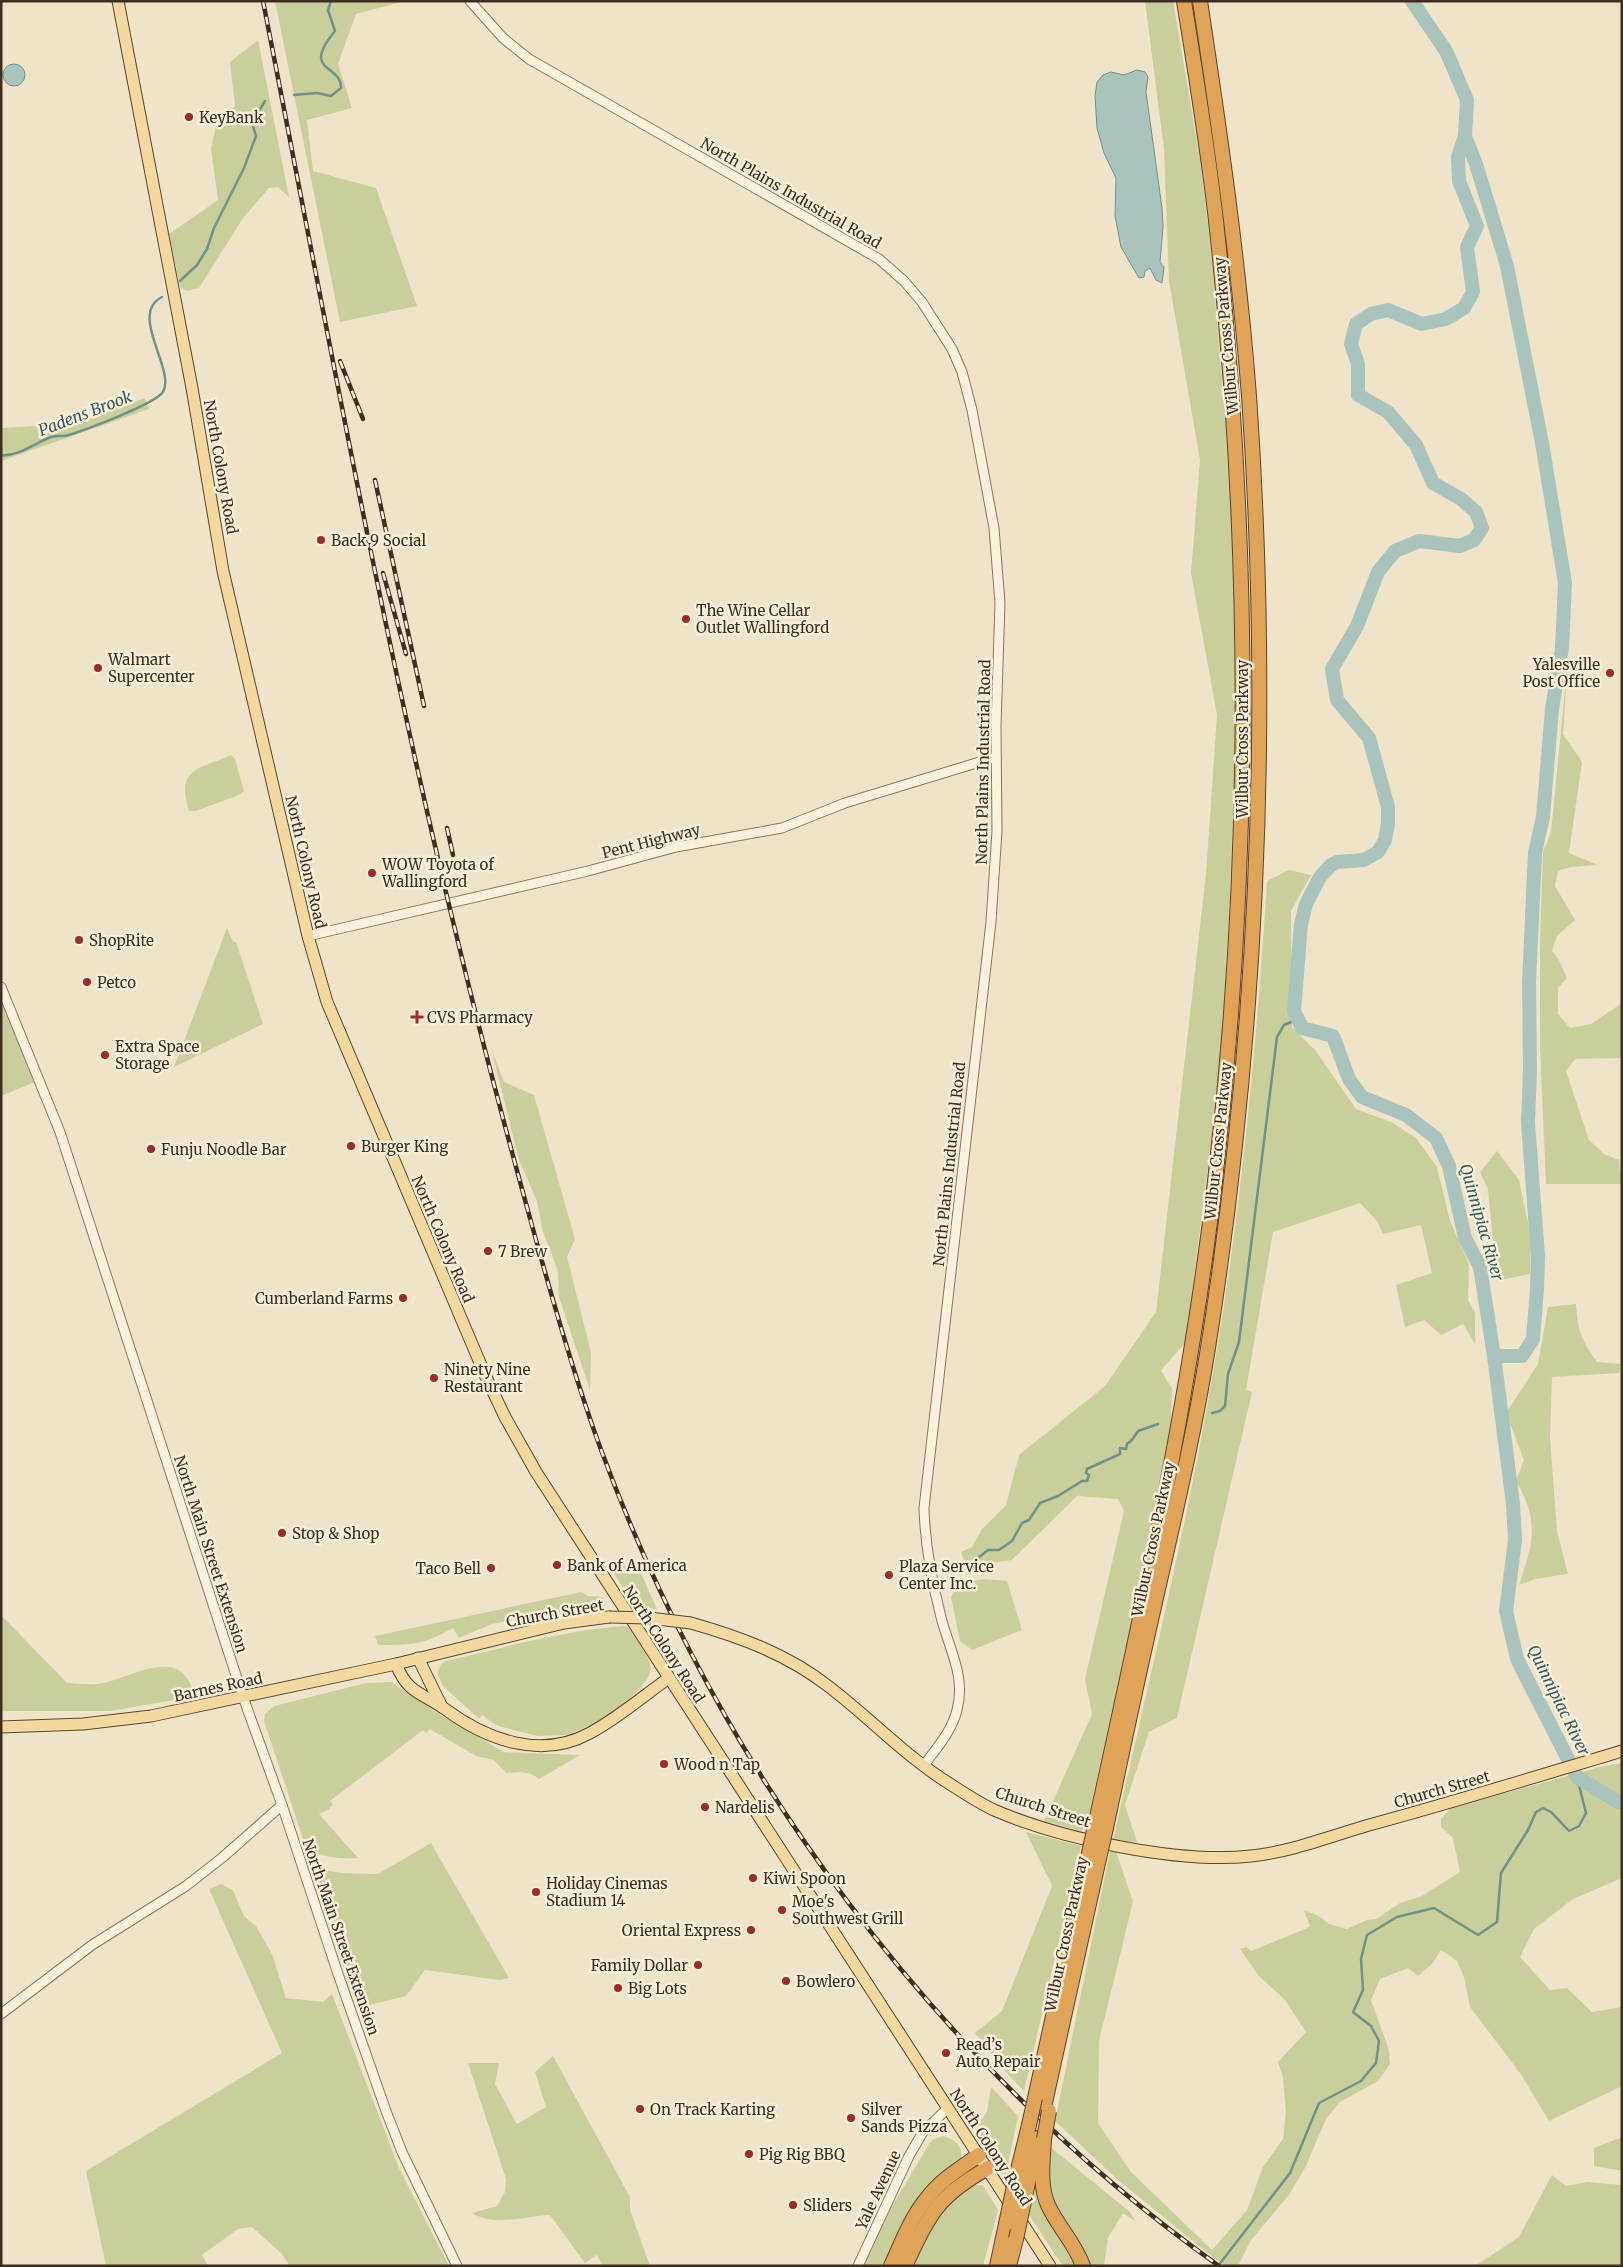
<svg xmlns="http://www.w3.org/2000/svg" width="1623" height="2267" font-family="Merriweather,serif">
<rect width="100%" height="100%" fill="#f0e4c8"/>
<g fill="#c9cf9b">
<polygon points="275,1 405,1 356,14 338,64 352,108 307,120 313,171 376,188 417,306 340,322"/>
<polygon points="1145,1 1173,1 1200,159 1211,250 1232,503 1237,704 1229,923 1220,1070 1186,1342 1161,1370 1172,1389 1171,1421 1142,1575 1087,1823 1081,1831 1044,1821 1092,1714 1085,1679 1124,1511 1118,1499 1077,1496 1012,1560 966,1566 961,1552 972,1547 982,1529 1006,1505 1019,1455 1105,1386 1156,1312 1206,874 1217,715 1191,573 1200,460 1169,281 1164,149"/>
<polygon points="258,40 289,197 278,187 269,188 243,218 199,288 187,291 180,287 169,234 218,200 211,148 217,123 235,106 230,62"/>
<polygon points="145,398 149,409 1,461 1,428 71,424"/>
<polygon points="1568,660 1563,734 1582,762 1569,853 1598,865 1571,867 1558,871 1555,886 1575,920 1557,936 1552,951 1559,960 1567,978 1558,988 1558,1014 1570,1028 1591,1024 1622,1003 1622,1058 1575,1059 1566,1071 1589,1140 1604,1154 1619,1160 1622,1184 1546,1184 1540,1046 1540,940 1543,852 1551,832"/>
<path d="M 231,755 L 235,759 L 244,791 L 239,795 L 196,811 L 189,811 C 176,768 197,770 231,755 Z"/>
<path d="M 1289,870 L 1311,875 L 1291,911 L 1292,1027 L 1315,1050 L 1356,1109 L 1391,1122 L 1416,1138 L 1437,1167 L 1450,1221 L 1469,1264 L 1468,1300 L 1475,1313 L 1475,1344 L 1463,1324 L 1441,1335 L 1424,1320 L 1405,1327 L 1396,1285 L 1432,1273 L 1421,1225 L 1383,1234 L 1377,1221 L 1360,1203 L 1273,1232 L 1246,1390 L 1252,1392 L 1177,1718 L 1149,1732 L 1125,1805 L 1137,1842 L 1113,1841 C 1145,1696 1181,1552 1207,1406 C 1239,1233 1256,1057 1267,881 Z"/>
<polygon points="227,928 233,942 236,942 263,1024 174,1067"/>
<polygon points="1,1001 35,1082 1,1096"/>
<polygon points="491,1048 504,1082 534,1095 575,1239 567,1257 591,1353 590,1390 559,1297 558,1271 543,1232 537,1201 519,1160"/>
<polygon points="1497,1151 1519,1180 1531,1237 1530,1274 1497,1281 1488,1189 1480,1172"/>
<path d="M 1576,1304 C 1578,1332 1581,1339 1597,1362 L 1621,1364 L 1619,1373 L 1552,1377 L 1550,1438 L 1557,1531 L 1568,1574 L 1535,1579 L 1519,1585 C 1533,1543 1540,1522 1516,1481 L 1524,1460 L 1506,1413 L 1538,1364 L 1548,1307 Z"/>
<path d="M 636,1562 C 644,1578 649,1593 657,1609 L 635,1608 L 612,1570 Z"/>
<polygon points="983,1579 1007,1581 1022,1630 972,1650 960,1641 951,1597 957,1585"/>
<path d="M 581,1592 L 588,1596 L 603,1597 L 605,1607 L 549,1613 L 492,1624 L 459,1638 L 453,1628 C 423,1645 411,1645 378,1645 L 375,1636 Z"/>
<path d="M 1,1615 L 67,1683 C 76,1683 88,1685 98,1684 C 128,1680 177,1645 192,1688 L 174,1700 L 111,1711 L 1,1711 Z"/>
<path d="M 624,1626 L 628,1627 C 635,1638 646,1651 650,1664 C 657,1684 607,1715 593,1727 L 588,1726 L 567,1735 L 537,1736 L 498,1726 L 482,1715 L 479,1719 L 443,1686 L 437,1673 L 441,1664 L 446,1661 C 505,1648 563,1630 624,1626 Z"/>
<path d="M 391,1682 L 439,1714 L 504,1752 L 580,1755 L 539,1779 C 529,1771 519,1772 506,1773 L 494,1760 L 476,1756 L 430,1729 L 426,1733 L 423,1730 L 330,1801 L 333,1804 L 328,1810 L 319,1814 L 358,1858 C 341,1859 318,1858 305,1845 L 264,1721 L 265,1714 L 274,1706 L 366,1683 Z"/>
<polygon points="1622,1763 1622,1878 1573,1899 1534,1929 1520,1957 1550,1990 1567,1988 1592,2012 1622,2007 1622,2086 1549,2121 1520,2073 1470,2007 1464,1977 1457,1961 1441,1950 1433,1963 1418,1976 1408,1968 1380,1979 1371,2000 1389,2050 1390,2064 1378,2081 1340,2102 1326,2119 1305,2168 1289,2195 1251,2240 1238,2266 1227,2266 1215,2259 1118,2180 1055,2121 1110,1851 1116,1851 1133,1902 1099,2041 1098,2123 1131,2172 1212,2250 1247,2210 1263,2167 1283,2139 1286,2111 1283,2078 1278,2062 1306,2032 1285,2000 1258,1975 1240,1949 1246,1947 1251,1951 1305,1929 1310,1926 1304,1910 1319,1916 1329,1924 1347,1929 1367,1920 1376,1919 1400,1903 1422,1896 1460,1872 1453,1838 1441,1827 1441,1819 1451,1808 1600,1767"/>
<path d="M 1026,1832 L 1081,1846 L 1024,2091 C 1006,2074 991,2053 975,2033 L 1002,2011 L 1052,1886 Z"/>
<polygon points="431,1843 509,1978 500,1980 425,1970 406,1996 357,2008 313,1878 318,1872 325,1870 341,1873 378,1874"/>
<polygon points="221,1884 233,1890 244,1916 256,1926 272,1954 286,1998 323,2002 332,1994 399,2168 449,2266 290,2266 282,2254 252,2227 238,2229 202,2255 208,2266 106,2266 86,2171 282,2053 209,1889"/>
<path d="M 553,2056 L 630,2197 L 630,2210 L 650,2266 L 603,2266 L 597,2255 L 585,2263 L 550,2215 C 525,2216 494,2227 472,2213 L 497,2206 L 505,2192 L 506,2179 L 468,2063 L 499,2063 L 495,2084 L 517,2124 L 546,2107 L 535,2072 Z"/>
<polygon points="991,2087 1018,2116 1005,2179 974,2130 987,2112"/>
<path d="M 943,2136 C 955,2139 963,2146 961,2159 L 888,2266 L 864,2266 L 888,2213 L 929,2144 L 934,2139 Z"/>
<polygon points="1622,2137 1622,2171 1594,2166 1594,2148"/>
<polygon points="1049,2146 1130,2212 1136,2222 1123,2213 1108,2238 1104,2266 1086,2266 1049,2192"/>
<polygon points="1552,2175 1566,2186 1587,2182 1622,2185 1622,2266 1475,2266 1519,2237"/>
<polygon points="1037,2182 1077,2266 1063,2266 1029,2215"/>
<polygon points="973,2185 983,2185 998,2210 983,2266 912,2266 933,2224 949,2201"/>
</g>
<g fill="#a9c4bc" stroke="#6f938a">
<circle cx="14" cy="75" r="11"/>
<polygon points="1137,70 1145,72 1148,77 1146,92 1162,208 1163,227 1160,262 1164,267 1162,283 1156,280 1150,268 1145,271 1144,277 1139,278 1121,247 1115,216 1116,178 1104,153 1097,128 1095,96 1097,82 1103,75 1111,72 1124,75"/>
</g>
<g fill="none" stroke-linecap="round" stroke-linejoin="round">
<g stroke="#6f938a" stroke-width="2.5">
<path d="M 294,95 L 317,93 L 331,96 L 341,88 C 342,64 300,73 335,31 L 328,10 L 331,1"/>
<polyline points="180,281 197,265 207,249 214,228 244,168 256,136 253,126 256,116 265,101"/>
<path d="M 1,455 C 18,457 35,443 51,437 C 57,435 63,437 69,435 C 85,430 155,404 163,392 C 176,370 128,314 162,297"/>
<polyline points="1212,1413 1220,1411 1225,1406 1228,1374 1239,1342 1277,1037 1284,1025 1298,1019"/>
<polyline points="973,1562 988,1550 999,1550 1012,1541 1022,1523 1029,1520 1040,1503 1058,1496 1082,1481 1087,1481 1089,1475 1086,1473 1087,1469 1120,1454 1120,1448 1126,1449 1127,1444 1132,1440 1138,1431 1158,1424"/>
<polyline points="1218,2266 1290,2173 1319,2103 1361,2081 1376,2063 1379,2041 1371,2026 1353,2012 1363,1990 1361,1959 1367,1935 1397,1917 1434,1908 1478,1935 1497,1922 1501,1873 1528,1830 1536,1812 1543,1808 1551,1812 1569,1831 1579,1826 1586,1813 1577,1777"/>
</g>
<g stroke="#a9c4bc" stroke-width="14">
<polyline points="1412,1 1446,51 1467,100 1465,136 1458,157 1459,181 1477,226 1467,247 1473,292 1464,308 1446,319 1422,324 1388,310 1371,314 1356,324 1351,344 1358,364 1358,395 1388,412 1416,445 1433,483 1461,499 1476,512 1482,528 1474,540 1460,546 1419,541 1395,551 1378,572 1357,626 1332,669 1337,700 1369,738 1388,807 1388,823 1385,840 1378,852 1364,860 1337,862 1331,865 1320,877 1306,904 1301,924 1294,1011 1302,1028 1333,1036 1349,1079 1362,1097 1406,1115 1436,1138 1449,1166 1465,1238 1480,1267 1494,1356 1513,1504 1515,1540 1506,1611 1517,1659 1577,1777 1618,1802 1622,1802"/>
<polyline points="1465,136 1476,164 1507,266 1542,443 1565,583 1562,647 1552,709 1543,817 1535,853 1529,982 1530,1069 1528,1123 1538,1256 1537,1289 1533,1339 1522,1356 1494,1356"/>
</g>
<g stroke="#8d765c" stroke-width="11">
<g id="minor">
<path d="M 470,1 L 503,38 L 529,59 L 879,259 L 904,281 L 922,302 L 952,349 L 962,372 L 972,410 L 994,528 L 1000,603 L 996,726 L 997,831 L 991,922 L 924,1508 C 925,1545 932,1582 941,1617 C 949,1649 966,1676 957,1710 C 952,1731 936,1749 924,1765"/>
<polyline points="308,936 588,871 676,847 782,828 845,803 996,757"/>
<polyline points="1,987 60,1132 243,1697 282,1805 338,1974 386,2111 402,2152 457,2266"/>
<polyline points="1,2014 92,1945 186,1886 223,1857 282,1805"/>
<polyline points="858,2266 909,2156 923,2132 948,2108"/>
</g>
</g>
<g stroke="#5b4430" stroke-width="13">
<g id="major">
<polyline points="118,1 192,388 223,571 308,936 327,1002 486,1377 505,1417 536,1472 1050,2266"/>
<path d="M 691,1623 C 740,1637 787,1654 828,1686 C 869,1717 906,1757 950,1784 C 964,1793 979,1803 994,1810 C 1061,1839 1179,1864 1251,1856 C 1291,1852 1331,1836 1369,1825 C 1454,1802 1538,1776 1622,1751"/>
<polyline points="418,1658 442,1707"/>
<path d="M 396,1664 C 408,1694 421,1692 445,1709 C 487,1740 541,1760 590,1733 C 618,1718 643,1696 669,1678"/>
<polyline points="1,1727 83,1724 151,1716 396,1664 564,1623 609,1617"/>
</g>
</g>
<g stroke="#5b4430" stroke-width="16">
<g id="highway">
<path d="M 1095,1826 C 1142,1612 1190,1398 1215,1181 C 1252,864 1251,546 1217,230 C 1209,153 1196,77 1184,1"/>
<path d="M 1106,1828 C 1120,1762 1134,1695 1149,1629 C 1170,1535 1193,1442 1208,1348 C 1258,1033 1271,714 1249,396 C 1239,264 1220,133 1200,1"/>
<polyline points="1035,2098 1089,1853"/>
<polyline points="1044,2107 1100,1854"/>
<path d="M 1044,2139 C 1043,2160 1039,2185 1048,2205 C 1058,2227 1075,2243 1083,2266"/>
<polyline points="1014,2186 1029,2125"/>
<polyline points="1024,2201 1038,2138"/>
<path d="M 891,2266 C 902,2242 911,2217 928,2197 C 942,2179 961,2168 979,2155"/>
<path d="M 905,2266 C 930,2214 936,2197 988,2168"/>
<polyline points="997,2266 1006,2224"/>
<polyline points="1009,2266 1016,2239"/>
</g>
</g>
<use href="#minor" stroke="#faf1dc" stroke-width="9"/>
<use href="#major" stroke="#f3d9a0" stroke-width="11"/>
<use href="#highway" stroke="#e0a458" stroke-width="14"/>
<g stroke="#3d2e20" stroke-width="4.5">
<g id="rail">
<path d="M 263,1 C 325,317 382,634 459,946 C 482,1041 507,1135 533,1229 C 553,1302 574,1376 600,1447 C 719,1771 937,2065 1219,2266"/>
<polyline points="340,361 363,419"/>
<polyline points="375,480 424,706"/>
<polyline points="383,573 406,654"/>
<polyline points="447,828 453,855"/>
</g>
</g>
<use href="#rail" stroke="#f7eed8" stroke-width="2.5" stroke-dasharray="8" stroke-linecap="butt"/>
<g stroke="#5b4430" stroke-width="13" stroke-linecap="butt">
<polyline id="major-bridge" points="609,1617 649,1618 691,1623"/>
</g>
<g stroke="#5b4430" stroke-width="16" stroke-linecap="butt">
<g id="highway-bridge">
<polyline points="1089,1853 1095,1826"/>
<polyline points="1100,1854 1106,1828"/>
<polyline points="1029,2125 1035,2098"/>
<polyline points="1044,2139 1049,2111"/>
<polyline points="1006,2224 1014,2186"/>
<polyline points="1016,2239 1024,2201"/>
</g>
</g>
<use href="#major-bridge" stroke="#f3d9a0" stroke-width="11"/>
<use href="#highway-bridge" stroke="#e0a458" stroke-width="14"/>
</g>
<g fill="#9e2a2b" stroke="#f7eed8" stroke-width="2">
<circle cx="189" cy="117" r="5"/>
<circle cx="321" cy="540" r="5"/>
<circle cx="686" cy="619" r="5"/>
<circle cx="98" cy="668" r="5"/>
<circle cx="1610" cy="673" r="5"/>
<circle cx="372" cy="873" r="5"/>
<circle cx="79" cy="940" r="5"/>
<circle cx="87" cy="982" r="5"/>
<path d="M414.5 1009.5h5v5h5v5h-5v5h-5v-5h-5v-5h5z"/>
<circle cx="105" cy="1055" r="5"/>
<circle cx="351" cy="1146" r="5"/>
<circle cx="151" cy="1149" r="5"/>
<circle cx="488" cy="1251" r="5"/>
<circle cx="403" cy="1298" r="5"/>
<circle cx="434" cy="1378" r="5"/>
<circle cx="282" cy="1533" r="5"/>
<circle cx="557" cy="1565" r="5"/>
<circle cx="491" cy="1568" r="5"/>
<circle cx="889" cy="1575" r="5"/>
<circle cx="664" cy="1764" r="5"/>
<circle cx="705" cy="1807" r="5"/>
<circle cx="753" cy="1878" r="5"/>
<circle cx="536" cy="1892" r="5"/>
<circle cx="782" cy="1910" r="5"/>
<circle cx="751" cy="1930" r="5"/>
<circle cx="698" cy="1965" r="5"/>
<circle cx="786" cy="1981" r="5"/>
<circle cx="618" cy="1988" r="5"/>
<circle cx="946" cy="2053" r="5"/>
<circle cx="640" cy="2109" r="5"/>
<circle cx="851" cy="2118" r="5"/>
<circle cx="749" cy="2154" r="5"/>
<circle cx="793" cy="2205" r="5"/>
</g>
<g text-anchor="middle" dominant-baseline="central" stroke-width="5" stroke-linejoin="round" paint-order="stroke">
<g font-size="15" fill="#3d2e20" stroke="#f7eed8" text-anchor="start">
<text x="199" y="117">KeyBank</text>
<text x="331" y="540">Back 9 Social</text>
<text x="696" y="610">The Wine Cellar<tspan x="696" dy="17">Outlet Wallingford</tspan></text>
<text x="108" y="659">Walmart<tspan x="108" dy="17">Supercenter</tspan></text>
<text x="1600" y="664" text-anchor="end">Yalesville<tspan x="1600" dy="17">Post Office</tspan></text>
<text x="382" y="864">WOW Toyota of<tspan x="382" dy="17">Wallingford</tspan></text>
<text x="89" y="940">ShopRite</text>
<text x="97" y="982">Petco</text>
<text x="427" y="1017">CVS Pharmacy</text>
<text x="115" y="1046">Extra Space<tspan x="115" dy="17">Storage</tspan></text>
<text x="361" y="1146">Burger King</text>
<text x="161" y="1149">Funju Noodle Bar</text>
<text x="498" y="1251">7 Brew</text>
<text x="393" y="1298" text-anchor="end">Cumberland Farms</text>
<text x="444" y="1369">Ninety Nine<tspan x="444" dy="17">Restaurant</tspan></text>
<text x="292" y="1533">Stop &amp; Shop</text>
<text x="567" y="1565">Bank of America</text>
<text x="899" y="1566">Plaza Service<tspan x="899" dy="17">Center Inc.</tspan></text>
<text x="481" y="1568" text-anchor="end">Taco Bell</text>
<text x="674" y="1764">Wood n Tap</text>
<text x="715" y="1807">Nardelis</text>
<text x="763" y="1878">Kiwi Spoon</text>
<text x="546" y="1883">Holiday Cinemas<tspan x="546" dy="17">Stadium 14</tspan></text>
<text x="792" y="1901">Moe's<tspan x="792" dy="17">Southwest Grill</tspan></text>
<text x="741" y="1930" text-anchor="end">Oriental Express</text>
<text x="688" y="1965" text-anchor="end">Family Dollar</text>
<text x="796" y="1981">Bowlero</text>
<text x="628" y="1988">Big Lots</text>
<text x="956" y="2044">Read’s<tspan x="956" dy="17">Auto Repair</tspan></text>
<text x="650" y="2109">On Track Karting</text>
<text x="861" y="2109">Silver<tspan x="861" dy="17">Sands Pizza</tspan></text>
<text x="759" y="2154">Pig Rig BBQ</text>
<text x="803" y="2205">Sliders</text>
</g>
<g font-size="15" fill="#3d2e20" stroke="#f7eed8">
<text transform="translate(791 193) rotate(30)">North Plains Industrial Road</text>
<text transform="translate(1226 336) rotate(-95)">Wilbur Cross Parkway</text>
<text transform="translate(221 467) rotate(80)">North Colony Road</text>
<text transform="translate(1242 739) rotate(-90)">Wilbur Cross Parkway</text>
<text transform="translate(983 762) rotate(-89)">North Plains Industrial Road</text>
<text transform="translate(651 841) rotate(-14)">Pent Highway</text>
<text transform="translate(306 862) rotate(77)">North Colony Road</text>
<text transform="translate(1218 1141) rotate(-84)">Wilbur Cross Parkway</text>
<text transform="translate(949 1164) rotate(-84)">North Plains Industrial Road</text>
<text transform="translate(443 1239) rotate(67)">North Colony Road</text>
<text transform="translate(1153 1539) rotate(-78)">Wilbur Cross Parkway</text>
<text transform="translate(211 1554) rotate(72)">North Main Street Extension</text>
<text transform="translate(555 1613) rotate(-10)">Church Street</text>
<text transform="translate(664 1644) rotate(57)">North Colony Road</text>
<text transform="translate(218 1687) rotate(-12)">Barnes Road</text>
<text transform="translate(1442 1789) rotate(-16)">Church Street</text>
<text transform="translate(1043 1807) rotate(18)">Church Street</text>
<text transform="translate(1066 1934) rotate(-78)">Wilbur Cross Parkway</text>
<text transform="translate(341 1937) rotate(71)">North Main Street Extension</text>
<text transform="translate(991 2147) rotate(57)">North Colony Road</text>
<text transform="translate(878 2190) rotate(-65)">Yale Avenue</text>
</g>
<g font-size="16" font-style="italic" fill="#2f5d5a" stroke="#f7eed8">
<text transform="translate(85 413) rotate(-21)">Padens Brook</text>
<text transform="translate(1482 1222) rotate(74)">Quinnipiac River</text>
<text transform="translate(1559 1700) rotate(64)">Quinnipiac River</text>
</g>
</g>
<rect width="1623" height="2267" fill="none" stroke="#3d2e20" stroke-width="5"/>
</svg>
